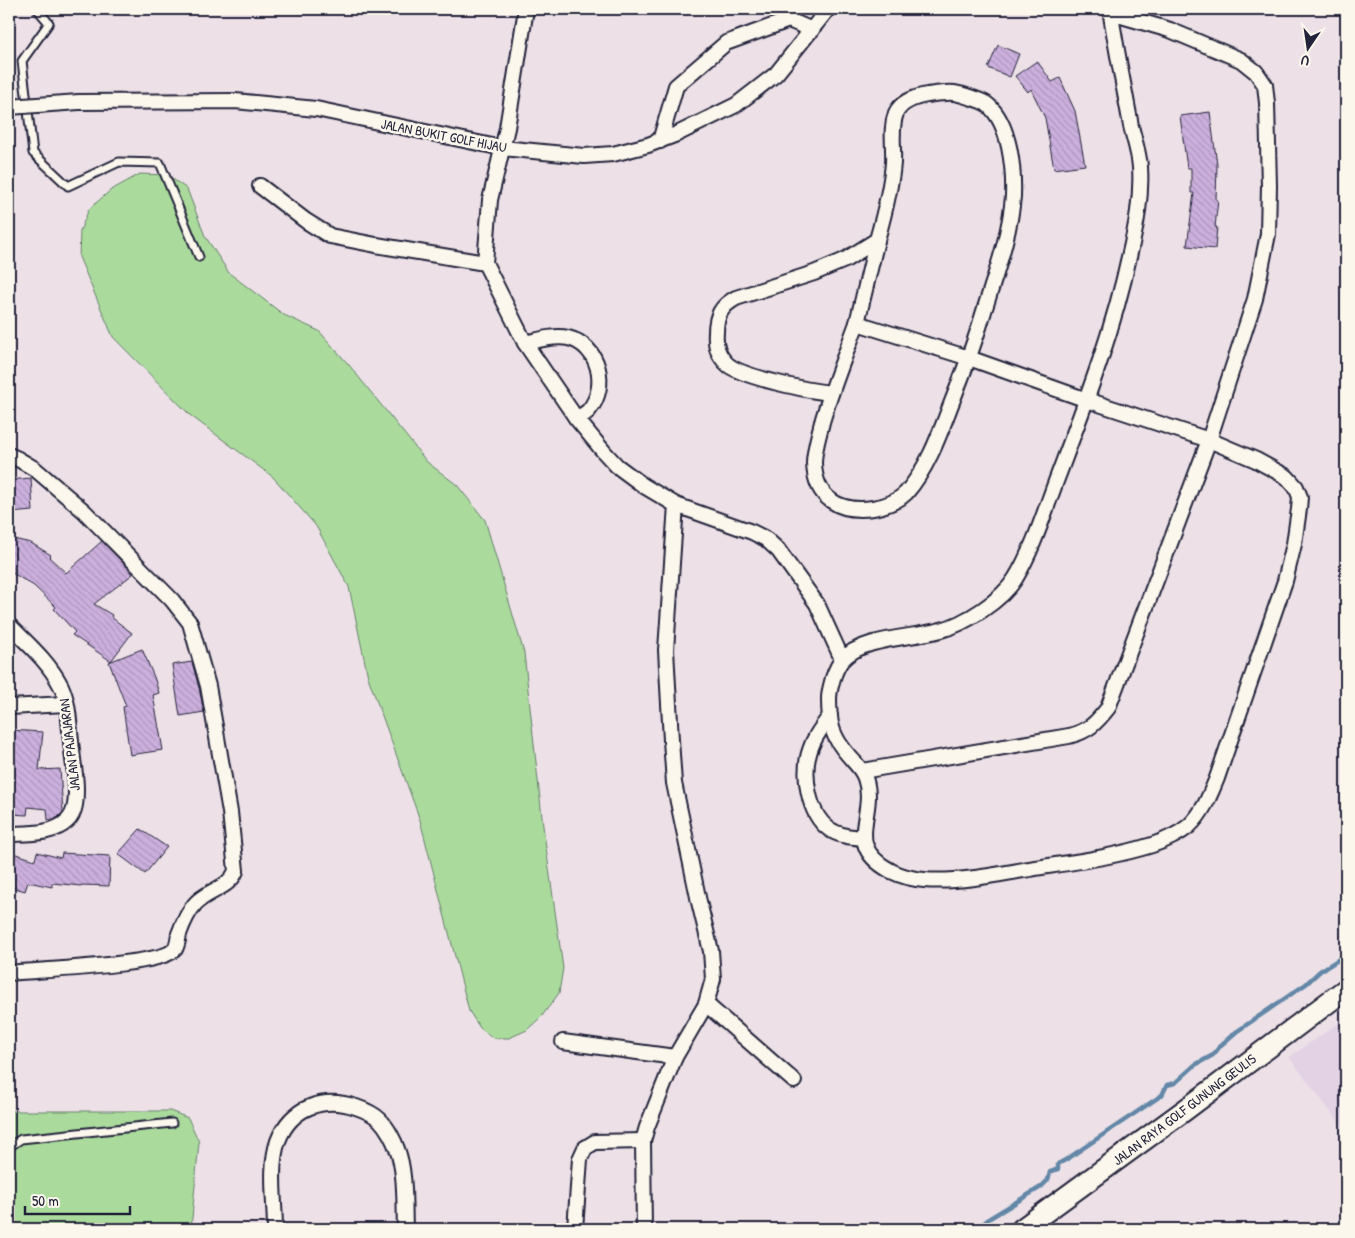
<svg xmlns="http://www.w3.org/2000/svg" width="1355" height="1238" font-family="'Patrick Hand',sans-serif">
<defs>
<pattern id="building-back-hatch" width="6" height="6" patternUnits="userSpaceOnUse" patternTransform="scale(1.25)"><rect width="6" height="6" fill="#cbafdc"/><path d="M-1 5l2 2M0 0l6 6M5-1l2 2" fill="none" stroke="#ae96be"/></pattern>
</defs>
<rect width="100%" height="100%" fill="#ede1e7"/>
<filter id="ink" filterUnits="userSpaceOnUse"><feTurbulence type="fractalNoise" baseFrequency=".02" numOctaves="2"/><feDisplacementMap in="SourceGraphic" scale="10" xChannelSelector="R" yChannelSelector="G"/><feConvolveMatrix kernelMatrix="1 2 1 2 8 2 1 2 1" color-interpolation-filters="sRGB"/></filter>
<g filter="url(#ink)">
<polygon fill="#e3d2e4" points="1346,1018 1346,1132 1289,1057"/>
<g fill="#aadb9c" stroke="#667e6c">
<polygon points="140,174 167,175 187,189 205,236 229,273 284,315 319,331 349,365 427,462 457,485 485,520 524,653 543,826 563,968 559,993 542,1016 527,1030 509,1038 493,1038 480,1028 469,1011 420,820 368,677 349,587 316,526 273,477 191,416 113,337 79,257 80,231 89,209 111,190"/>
<polygon points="9,1111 170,1111 188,1118 199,1142 191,1229 9,1229"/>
</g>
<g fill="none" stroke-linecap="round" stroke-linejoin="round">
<polyline stroke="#6387a7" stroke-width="4.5" points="977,1229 990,1218 1041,1187 1048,1180 1050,1172 1058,1169 1058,1164 1067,1159 1162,1095 1167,1085 1175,1083 1195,1065 1213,1055 1221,1045 1236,1032 1306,984 1320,971 1346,955"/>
</g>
<g fill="url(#building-back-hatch)" stroke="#22223b">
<polygon points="998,45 1019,54 1010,77 988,68"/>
<polygon points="1037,61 1052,82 1060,78 1075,111 1085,165 1054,169 1045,118 1031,89 1028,92 1015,76"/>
<polygon points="1210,112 1217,165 1216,200 1218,200 1215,227 1217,227 1215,249 1187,246 1194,193 1191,193 1191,168 1187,168 1180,116"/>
<polygon points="31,478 33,511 10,513 9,480"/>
<polygon points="9,538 31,543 51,555 49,557 66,573 102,541 128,568 133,574 94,604 112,615 111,617 132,633 111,661 72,635 75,632 54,609 56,607 34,586 9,571"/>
<polygon points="142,649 154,677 159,693 153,695 163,750 130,755 123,707 126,706 109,662"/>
<polygon points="192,662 199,688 204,712 180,716 172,665"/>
<polygon points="9,730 43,732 39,770 60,769 63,812 57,818 48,820 47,809 28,807 27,815 10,814 10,812 9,811 9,783 13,783 15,761 9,760"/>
<polygon points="140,829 167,847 145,874 118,854"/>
<polygon points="37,852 61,858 62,853 110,856 109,886 82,885 81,886 52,883 52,887 28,882 25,891 9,886 9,869 13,853 35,860"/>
</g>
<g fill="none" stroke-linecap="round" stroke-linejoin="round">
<g stroke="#22223b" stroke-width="11">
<g id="lane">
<polyline points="37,9 49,23 22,61 33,153 68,186 119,162 160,163 199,257"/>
<polyline points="9,1147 21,1139 172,1123"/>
</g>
</g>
<g stroke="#22223b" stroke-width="18">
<g id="street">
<polyline points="526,9 507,128 490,200 485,263 525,343 576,418 604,452 617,466 644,486 676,505 752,532 766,539 778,550 817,604 842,659"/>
<polyline points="79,102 235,101 316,109 502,148 584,156 613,154 648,145 677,134 736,105 776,74 828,9"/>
<polyline points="660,141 676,86 726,43 789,20 812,30"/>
<polyline points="260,186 306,221 330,236 376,245 485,263"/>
<path d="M 857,323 C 845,356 832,388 822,422 C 819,435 814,450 814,463 C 815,499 840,513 873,508 C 885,506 897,502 906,493 C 927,469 939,436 950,407 C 961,379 972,350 981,321 C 993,281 1010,237 1013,196 C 1014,169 1010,124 988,105 C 984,101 961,94 954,93 C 946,92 935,94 927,95 C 916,97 901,102 896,113 C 890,129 894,146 893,163 C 891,189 884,215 877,240"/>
<path d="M 525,343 C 538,340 555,335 568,338 C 599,345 609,386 589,410 C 586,414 581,416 576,418"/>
<path d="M 831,393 C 810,391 741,377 727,364 C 717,354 715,345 716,332 C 716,316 721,306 736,298 L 814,273 L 845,260 L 877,240 L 857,323 L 969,358 L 1087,400 L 1209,440 L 1256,460 L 1287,477 L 1296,487 L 1300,497 L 1299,509 L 1294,544 L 1285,581 L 1217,778 C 1210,795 1203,813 1189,826 C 1179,834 1164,841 1152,845 C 1114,857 1074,862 1035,868 C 1001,874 958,883 924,880 C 913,879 901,876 891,871 C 841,844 878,815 865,778 C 862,769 855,763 849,756 C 832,737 829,724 829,699 C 829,691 831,686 833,678 C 835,672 838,665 842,660 C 862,637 914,638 941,630 C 965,624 1002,600 1015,579 C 1034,548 1045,510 1058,476 C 1085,404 1113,332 1129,257 C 1136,227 1142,197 1140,167 C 1139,153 1134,139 1131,126 C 1124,87 1116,48 1110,9"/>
<path d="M 9,455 L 18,459 L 35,469 L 84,511 L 172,600 L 190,623 L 208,686 L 230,812 L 236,871 C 229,889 207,890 195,904 C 188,912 183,923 179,934 C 178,939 178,944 175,949 C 162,966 35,970 9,973"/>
<path d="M 9,625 C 28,644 49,662 61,686 C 70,705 69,730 72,750 C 73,763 76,776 76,788 C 76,799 76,813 67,821 C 53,835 27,833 9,834"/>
<polyline points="9,707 66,704"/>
<path d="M 830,716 C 822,727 814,737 810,750 C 802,773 808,814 829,829 C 839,836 851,837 863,838"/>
<path d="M 862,771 L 1069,736 C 1089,731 1096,723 1108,708 L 1209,440 L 1255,299 L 1268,234 L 1269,186 L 1267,103 L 1265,85 L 1256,72 L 1241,60 L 1170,30 L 1111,13"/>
<polyline points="706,1004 794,1081"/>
<polyline points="563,1042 675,1057"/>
<path d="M 275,1229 C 275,1203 269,1166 278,1141 C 291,1107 323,1096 356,1107 C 365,1110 373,1113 380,1120 C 387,1127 394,1140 397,1149 C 406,1172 404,1205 405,1229"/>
<polyline points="575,1229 580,1159 585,1148 595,1142 643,1141"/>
<polyline points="644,1229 643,1141 647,1127 675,1057 706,1004 713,979 711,951 699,902 674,783 671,740 666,650 676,505"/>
</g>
</g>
<g stroke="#22223b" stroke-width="24">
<polyline id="secondary" points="1022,1229 1185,1110 1346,989"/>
</g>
<use href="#lane" stroke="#fbf7ec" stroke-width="7"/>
<use href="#street" stroke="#fbf7ec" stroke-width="14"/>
<use href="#secondary" stroke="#fbf7ec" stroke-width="20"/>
<g stroke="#22223b" stroke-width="18" stroke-linecap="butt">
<polyline id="street-bridge" points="9,107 79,102"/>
</g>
<use href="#street-bridge" stroke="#fbf7ec" stroke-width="14"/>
</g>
</g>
<g text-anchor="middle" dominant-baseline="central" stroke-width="5" stroke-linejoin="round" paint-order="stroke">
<g font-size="14" fill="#22223b" stroke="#fbf7ec">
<text transform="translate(444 135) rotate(11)">JALAN BUKIT GOLF HIJAU</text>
<text transform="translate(69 745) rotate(-97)">JALAN PAJAJARAN</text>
<text transform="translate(1184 1109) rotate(-37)">JALAN RAYA GOLF GUNUNG GEULIS</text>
</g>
</g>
<rect width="1355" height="1238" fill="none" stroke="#fbf7ec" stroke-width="30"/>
<rect x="15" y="15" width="1325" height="1208" fill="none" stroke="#22223b" stroke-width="2" filter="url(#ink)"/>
<g transform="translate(1308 48) rotate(193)" stroke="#fbf7ec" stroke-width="4" paint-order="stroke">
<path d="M0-4L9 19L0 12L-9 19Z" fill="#22223b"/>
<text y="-8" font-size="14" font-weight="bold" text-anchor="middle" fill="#22223b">U</text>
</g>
<path d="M25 1206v8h105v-8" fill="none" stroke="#22223b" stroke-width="2.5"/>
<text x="32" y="1206" font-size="15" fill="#22223b" stroke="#fbf7ec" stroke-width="4" paint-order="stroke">50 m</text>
</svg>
